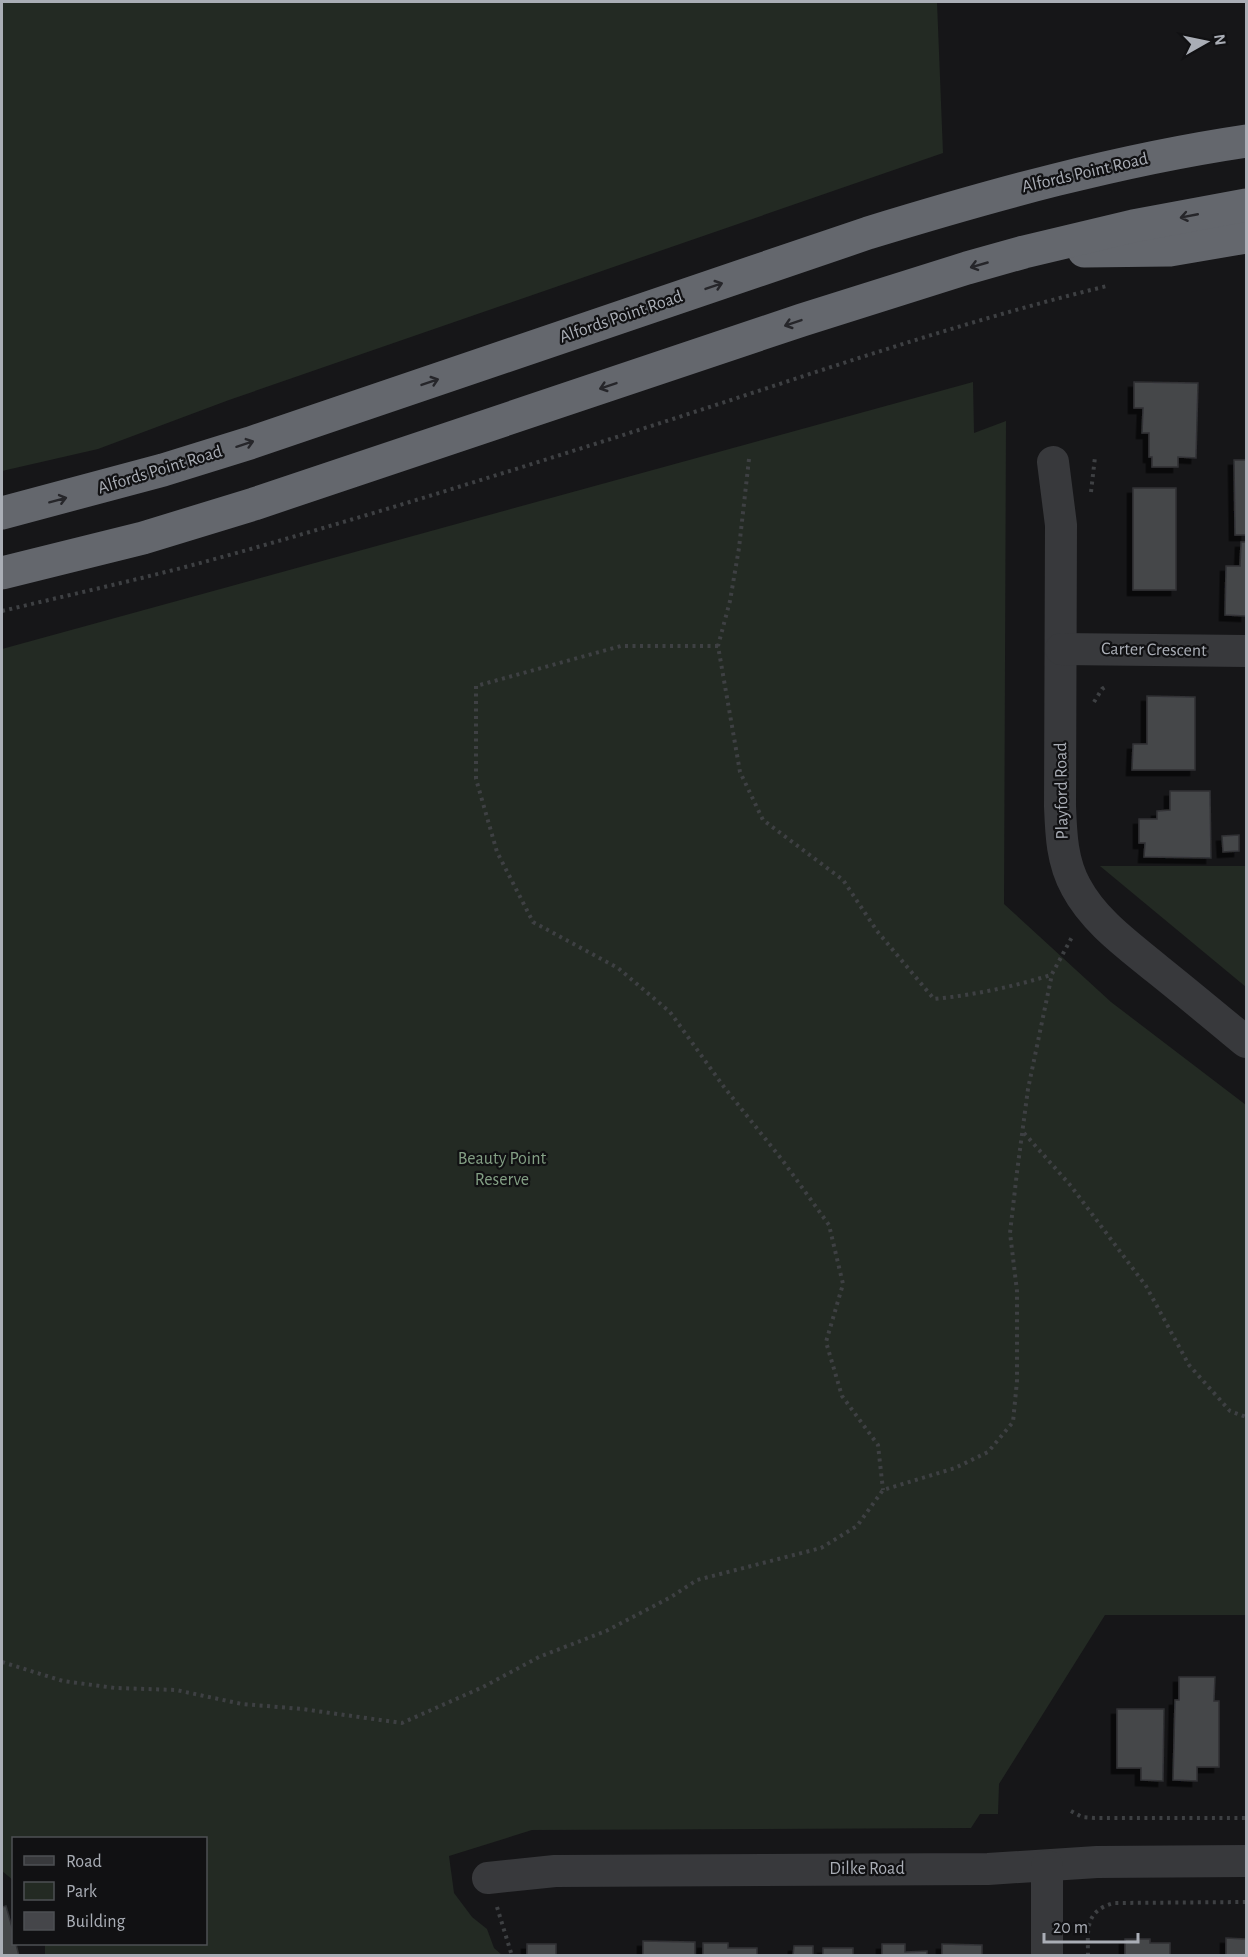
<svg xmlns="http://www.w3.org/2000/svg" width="1248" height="1957" font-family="'Alegreya Sans',sans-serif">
<defs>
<filter id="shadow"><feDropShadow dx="-5.5" dy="5.5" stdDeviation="0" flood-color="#0009"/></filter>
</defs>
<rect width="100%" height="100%" fill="#161618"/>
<g fill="#232a23">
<polygon points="2,2 937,2 943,153 229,400 98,449 2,471"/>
<polygon points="973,382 974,433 1006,421 1004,904 1111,1002 1246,1105 1246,1615 1105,1615 999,1784 998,1814 980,1814 971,1828 532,1830 449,1856 454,1893 472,1917 487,1929 494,1948 502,1955 45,1955 45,1944 206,1944 206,1838 14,1838 13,1880 2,1871 2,649"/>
<polygon points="1100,866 1246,866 1246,987"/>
</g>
<g fill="#45464a" stroke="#303134" stroke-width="1.5" filter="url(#shadow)">
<polygon points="1134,382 1198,383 1196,458 1178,457 1178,467 1152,467 1152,457 1149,457 1149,433 1142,433 1143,408 1134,408"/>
<polygon points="1234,460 1246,460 1246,535 1235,535"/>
<rect x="1133" y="488" width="43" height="102"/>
<polygon points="1241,542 1246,542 1246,616 1225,615 1226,566 1240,566"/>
<polygon points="1147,696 1195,697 1195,770 1132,770 1133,744 1147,744"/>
<polygon points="1170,791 1210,791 1211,858 1144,857 1145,843 1139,843 1139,819 1157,819 1157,811 1170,810"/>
<polygon points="1239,835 1239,851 1223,852 1222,836"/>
<polygon points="1179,1677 1215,1677 1214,1701 1219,1701 1219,1767 1197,1767 1197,1781 1173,1780 1175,1700 1179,1700"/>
<polygon points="1117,1709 1164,1709 1163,1781 1141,1780 1141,1768 1117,1768"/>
<polygon points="6,1906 14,1934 14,1944 16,1944 19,1956 2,1956 2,1907"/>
<polygon points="1226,1938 1246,1939 1246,1956 1226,1956"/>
<polygon points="1125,1939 1150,1939 1150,1943 1170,1943 1170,1956 1125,1956"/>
<polygon points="643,1941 695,1942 695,1956 643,1956"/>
<polygon points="703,1943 728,1943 728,1948 757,1948 757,1956 703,1956"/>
<rect x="527" y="1944" width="29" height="12"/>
<polygon points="882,1944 905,1944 905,1952 927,1951 927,1956 882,1956"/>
<polygon points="942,1944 982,1945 982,1956 942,1956"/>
<polygon points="794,1946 813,1946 813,1956 793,1956"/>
<rect x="823" y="1948" width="30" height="8"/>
</g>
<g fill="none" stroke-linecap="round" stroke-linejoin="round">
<g stroke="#3e4043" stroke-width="4" stroke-dasharray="3 4.5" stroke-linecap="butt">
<path d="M 749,459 L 739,548 L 730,601 L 718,646 L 740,772 L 763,820 L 843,880 L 877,931 L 934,999 C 974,995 1012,987 1051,975"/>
<polyline points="1091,492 1095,457"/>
<path d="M 2,611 C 69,595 137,580 204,562 C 353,521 501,474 648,427 C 801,378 951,324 1107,286"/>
<polyline points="718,646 621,646 476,686 476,779 497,852 533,922 618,968 670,1012 724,1087 783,1161 829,1225 843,1284 826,1342 842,1396 878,1445 883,1490"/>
<polyline points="1094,702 1102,689 1108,685"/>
<polyline points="1024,1133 1071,1186 1146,1286 1189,1365 1230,1411 1246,1417"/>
<polyline points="2,1662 63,1681 115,1688 176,1690 242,1704 302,1709 402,1723 483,1687 539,1657 606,1631 671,1597 697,1580 821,1548 857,1526 883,1490 955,1468 988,1452 1013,1422 1017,1381 1017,1291 1010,1233 1017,1172 1028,1089 1052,974 1072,937"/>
<polyline points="1071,1811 1082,1817 1094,1818 1246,1818"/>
<polyline points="497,1907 512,1956"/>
<path d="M 1088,1956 C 1088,1930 1084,1911 1114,1903 L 1246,1902"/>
</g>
<g stroke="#38393c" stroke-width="32">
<path d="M 1053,462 L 1061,525 L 1060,806 C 1061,834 1062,862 1076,887 C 1094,921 1128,945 1157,969 C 1187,993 1217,1018 1246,1042"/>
<polyline points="1061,649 1246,651"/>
<polyline points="488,1878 555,1871 988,1869 1097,1862 1246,1861"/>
<polyline points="1047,1956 1047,1866"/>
</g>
<g stroke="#64676d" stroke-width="33">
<polyline points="1084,251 1170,250 1246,237"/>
<path d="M 2,513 L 163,470 L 250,443 L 868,233 C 992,195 1118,160 1246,141"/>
<polyline points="2,573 143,538 254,504 802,320 967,268 1024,252 1133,226 1246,205"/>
</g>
</g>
<defs><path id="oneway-shaft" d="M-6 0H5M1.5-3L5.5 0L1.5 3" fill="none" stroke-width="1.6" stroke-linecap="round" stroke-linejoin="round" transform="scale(1.5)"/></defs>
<g stroke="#26262a">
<use href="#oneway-shaft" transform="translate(1189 216) rotate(169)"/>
<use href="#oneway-shaft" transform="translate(979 265) rotate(164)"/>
<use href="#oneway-shaft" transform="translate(714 286) rotate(-19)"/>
<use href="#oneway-shaft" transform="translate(793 323) rotate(161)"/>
<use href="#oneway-shaft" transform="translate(430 382) rotate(-19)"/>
<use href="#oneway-shaft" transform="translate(608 386) rotate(161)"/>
<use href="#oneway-shaft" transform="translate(245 444) rotate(-18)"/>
<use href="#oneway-shaft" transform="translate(58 500) rotate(-15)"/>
</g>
<g text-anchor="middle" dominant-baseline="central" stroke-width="4.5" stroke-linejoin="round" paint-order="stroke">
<g font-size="18" fill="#aaaeb6" stroke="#111113">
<text transform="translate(1085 173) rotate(-13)">Alfords Point Road</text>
<text transform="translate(621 317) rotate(-19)">Alfords Point Road</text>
<text transform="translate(160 470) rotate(-17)">Alfords Point Road</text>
<text transform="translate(1154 650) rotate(1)">Carter Crescent</text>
<text transform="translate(1062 791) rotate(-91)">Playford Road</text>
<text x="867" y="1869">Dilke Road</text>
</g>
<g font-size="18" fill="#839f84" stroke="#111113">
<text x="502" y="1159">Beauty Point<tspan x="502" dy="21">Reserve</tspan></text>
</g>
</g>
<rect width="1248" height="1957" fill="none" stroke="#aaaeb6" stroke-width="6"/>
<rect x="12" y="1837" width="195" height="108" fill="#111113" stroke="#4e5054" stroke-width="1.5"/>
<rect x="24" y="1856" width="30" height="9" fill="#38393c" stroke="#4e5054" stroke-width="1.5"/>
<text x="66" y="1867" font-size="18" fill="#aaaeb6">Road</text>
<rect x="24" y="1882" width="30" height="18" fill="#232a23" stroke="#4e5054" stroke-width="1.5"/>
<text x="66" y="1897" font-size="18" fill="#aaaeb6">Park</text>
<rect x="24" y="1912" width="30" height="18" fill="#45464a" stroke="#4e5054" stroke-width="1.5"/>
<text x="66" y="1927" font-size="18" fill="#aaaeb6">Building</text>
<g transform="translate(1206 42) rotate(81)" stroke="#111113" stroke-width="4.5" paint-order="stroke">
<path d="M0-4.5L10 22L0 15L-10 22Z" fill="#aaaeb6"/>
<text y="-9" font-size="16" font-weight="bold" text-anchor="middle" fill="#aaaeb6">N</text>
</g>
<path d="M1044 1933v9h94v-9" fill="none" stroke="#aaaeb6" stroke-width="3"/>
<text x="1053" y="1933" font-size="18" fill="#aaaeb6" stroke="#111113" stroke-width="4.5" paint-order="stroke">20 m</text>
</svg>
